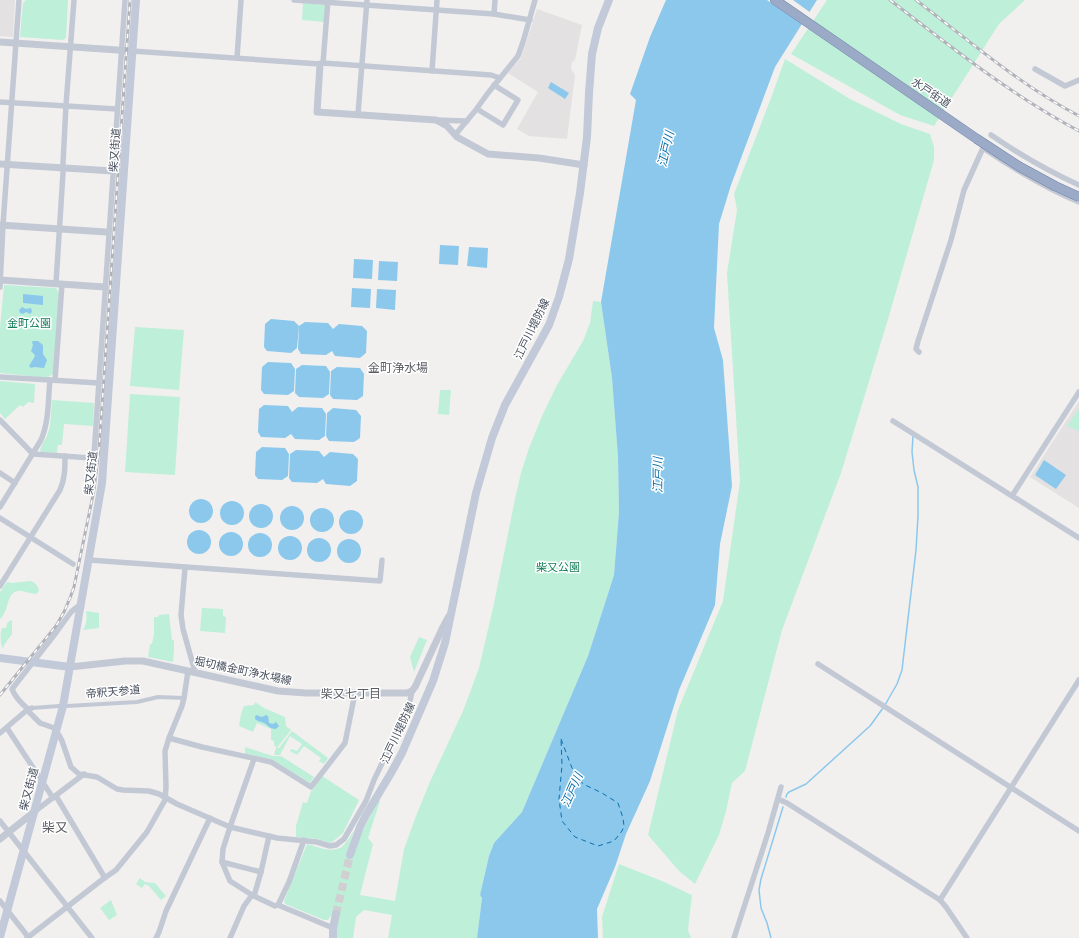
<svg xmlns="http://www.w3.org/2000/svg" width="1079" height="938" font-family="Rubik,'Noto Sans JP',sans-serif">
<rect width="100%" height="100%" fill="#f2f0ef"/>
<g fill="#e3e1e1">
<polygon points="0,0 15,0 13,37 0,36"/>
<polygon points="537,9 582,25 575,60 572,62 571,69 575,75 567,139 529,136 517,129 538,92 508,73 521,58"/>
<polygon points="1079,401 1079,508 1030,477"/>
</g>
<g fill="#beefd9">
<polygon points="26,0 68,0 66,38 63,40 20,37 23,3"/>
<polygon points="827,0 1025,0 999,24 934,126 900,115 791,54"/>
<polygon points="303,3 326,5 325,22 302,20"/>
<polygon points="785,59 850,99 901,124 930,134 934,147 934,160 889,316 841,473 782,630 745,771 732,783 726,811 719,835 695,884 679,871 648,835 678,710 723,601 740,481 727,273 737,210 734,194 771,98"/>
<polygon points="4,285 56,288 59,293 54,373 47,378 0,373 0,327"/>
<path d="M 593,301 L 601,302 L 612,378 L 618,457 L 619,512 L 614,575 L 588,656 L 522,812 L 494,843 L 489,856 L 480,895 L 482,898 L 477,938 L 388,938 L 392,915 L 364,910 L 356,917 L 353,938 L 336,938 L 333,913 L 328,920 L 324,920 L 285,904 L 284,901 L 307,844 C 318,847 333,854 343,846 C 347,842 351,835 354,830 L 346,856 L 353,858 L 360,837 L 378,800 L 380,801 L 368,838 L 373,844 L 360,895 L 395,901 L 404,849 L 416,816 L 429,784 L 463,711 L 479,668 L 493,608 L 515,499 L 521,473 L 529,448 L 542,416 L 557,385 L 583,341 L 590,323 Z"/>
<polygon points="135,327 184,330 179,390 130,386"/>
<polygon points="0,381 35,384 34,403 28,402 23,407 20,405 5,419 0,413"/>
<polygon points="440,390 451,390 449,415 438,414"/>
<polygon points="130,394 180,397 175,475 125,472"/>
<polygon points="52,400 94,403 93,426 64,424 62,445 58,445 57,453 41,452 40,449 47,436 50,426"/>
<polygon points="1079,409 1079,431 1067,426"/>
<path d="M 30,581 C 35,582 38,585 39,591 L 36,594 C 30,594 22,590 18,591 C 6,592 9,613 0,619 L 0,592 L 7,582 L 12,583 Z"/>
<polygon points="202,608 223,609 223,616 226,617 225,633 200,631"/>
<path d="M 86,611 L 99,613 L 99,628 L 83,630 C 87,624 87,617 86,611 Z"/>
<polygon points="169,614 172,640 174,640 174,650 173,662 148,657 150,644 152,644 154,635 154,617 158,617 159,615"/>
<path d="M 11,620 L 12,621 L 12,634 L 4,645 L 3,649 C 0,643 0,633 2,628 L 6,628 L 7,623 Z"/>
<polygon points="419,637 427,640 414,672 410,657"/>
<polygon points="255,702 264,708 285,717 286,726 291,730 277,748 274,745 274,741 271,740 271,729 257,723 253,732 239,726 241,714 244,706 254,705"/>
<polygon points="292,731 328,758 324,764 319,761 321,758 304,746 297,755 290,751 291,749 297,751 302,744 290,736 280,755 274,755 276,748 279,748"/>
<polygon points="245,747 273,756 281,756 314,777 310,783 271,759 245,754"/>
<polygon points="322,776 359,800 343,833 331,843 318,839 296,837 296,826 303,802 307,803 311,791 313,790"/>
<polygon points="619,864 662,881 692,895 688,930 691,938 603,938 602,917"/>
<polygon points="140,878 145,882 155,883 166,896 161,900 149,886 145,884 142,888 136,884"/>
<polygon points="111,900 117,915 109,920 100,908"/>
</g>
<g fill="#8bc8ec">
<polygon points="666,0 817,0 775,67 731,185 719,224 714,328 723,360 732,486 720,544 715,605 679,690 650,781 626,834 615,867 597,909 598,938 477,938 482,898 480,895 489,856 494,843 522,812 588,656 614,575 619,512 618,457 612,378 601,302 636,100 630,94 650,37"/>
<polygon points="551,82 569,93 565,99 548,88"/>
<polygon points="440,245 459,246 458,265 439,264"/>
<polygon points="469,247 488,248 487,268 467,266"/>
<polygon points="354,259 373,260 372,279 353,278"/>
<polygon points="379,261 398,262 397,281 378,280"/>
<polygon points="352,288 371,289 370,308 351,307"/>
<polygon points="377,289 396,290 395,310 376,308"/>
<polygon points="23,294 43,296 43,305 23,303"/>
<polygon points="22,307 26,309 31,308 32,312 30,314 26,312 23,314 20,313 19,310"/>
<polygon points="271,319 294,321 299,326 297,348 291,353 267,351 264,347 265,324"/>
<polygon points="305,322 328,323 333,329 339,324 362,326 367,331 366,353 360,358 335,356 332,351 326,355 301,354 298,349 299,326"/>
<polygon points="33,341 38,341 43,345 43,354 47,360 44,368 34,367 31,368 29,366 35,356 34,354 31,351 33,345 32,342"/>
<polygon points="268,362 291,363 295,369 294,391 288,395 264,394 261,390 262,367"/>
<polygon points="302,365 326,366 330,372 329,394 323,398 299,397 295,393 296,369"/>
<polygon points="337,367 360,368 364,374 363,396 357,400 333,399 330,395 331,371"/>
<polygon points="264,405 288,406 292,412 298,407 322,408 326,414 325,436 319,440 295,439 291,434 285,438 261,437 258,432 259,409"/>
<polygon points="333,408 356,410 361,416 360,438 354,442 329,441 326,436 327,413"/>
<polygon points="262,447 285,448 289,454 288,476 282,480 258,479 255,475 256,452"/>
<polygon points="296,450 319,451 324,457 330,452 353,454 358,459 357,481 350,486 326,484 323,479 317,483 292,482 289,478 290,454"/>
<polygon points="1044,460 1066,475 1056,489 1035,475"/>
<circle cx="201" cy="511" r="12"/>
<circle cx="232" cy="513" r="12"/>
<circle cx="261" cy="516" r="12"/>
<circle cx="292" cy="518" r="12"/>
<circle cx="322" cy="520" r="12"/>
<circle cx="351" cy="522" r="12"/>
<circle cx="199" cy="542" r="12"/>
<circle cx="231" cy="544" r="12"/>
<circle cx="260" cy="545" r="12"/>
<circle cx="290" cy="548" r="12"/>
<circle cx="319" cy="550" r="12"/>
<circle cx="349" cy="551" r="12"/>
<path d="M 256,715 L 262,717 L 266,715 L 268,716 L 269,723 L 273,724 L 276,722 L 279,726 L 276,729 C 270,729 269,726 264,723 C 261,721 258,722 255,719 L 255,717 Z"/>
</g>
<polygon fill="#f2f0ef" points="767,0 793,0 811,13 804,25"/>
<g fill="none" stroke-linecap="round" stroke-linejoin="round">
<g stroke="#8bc8ec" stroke-width="1.5">
<polyline points="885,705 897,684 902,670 916,550 918,516 918,487 914,470 912,452 913,436"/>
<polyline points="786,797 787,794 789,792 806,784 870,726 883,708"/>
<polyline points="771,938 767,923 761,908 759,890 761,879 783,807"/>
</g>
<polygon stroke="#0c70ab" stroke-width="1" stroke-dasharray="5 4" stroke-linecap="butt" points="561,739 572,768 583,784 602,793 618,803 623,818 624,826 622,831 614,841 598,846 575,837 562,821 559,799 562,765"/>
<polyline stroke="#d0d0d2" stroke-width="8" stroke-dasharray="8 4" stroke-linecap="butt" points="336,914 350,855"/>
<g stroke="#7284aa" stroke-width="10">
<polyline id="trunk" points="775,0 977,139"/>
</g>
<g stroke="#c3c9d4" stroke-width="4">
<polyline points="67,706 137,702 158,697 184,698"/>
<polyline points="32,708 59,706"/>
</g>
<g stroke="#c3c9d4" stroke-width="5.5">
<polyline points="294,0 494,14 530,20"/>
<polyline points="494,14 495,0"/>
<polyline points="132,51 320,64 323,63 491,75 500,78"/>
<polyline points="237,58 241,0"/>
<polyline points="323,63 328,0"/>
<polyline points="1035,69 1065,86 1079,80"/>
<polyline points="432,71 437,0"/>
<polyline points="0,102 117,109"/>
<polyline points="477,109 503,125 518,100 494,85"/>
<polyline points="358,114 367,0"/>
<polyline points="436,120 467,121"/>
<polyline points="455,135 475,111 488,93 518,56 523,42 535,0"/>
<path d="M 991,135 C 1019,154 1048,171 1079,185"/>
<polyline points="56,283 63,173 63,163 66,105 74,0"/>
<polyline points="0,287 3,225 19,0"/>
<path d="M 919,352 L 916,349 L 918,341 L 951,240 L 964,190 L 983,148 C 1014,169 1045,188 1079,202"/>
<polyline points="0,377 99,383"/>
<polyline points="55,380 62,284"/>
<polyline points="0,420 33,454 91,458 94,455 125,0"/>
<polyline points="893,421 1079,538"/>
<polyline points="0,473 15,483"/>
<polyline points="1012,496 1079,392"/>
<path d="M 0,507 L 41,440 C 49,422 48,400 50,380"/>
<polyline points="0,518 73,564"/>
<polyline points="89,560 380,581 382,560"/>
<polyline points="185,568 181,615 183,629 195,672"/>
<path d="M 0,586 L 60,490 C 65,479 65,468 65,456"/>
<polyline points="818,664 1079,831"/>
<path d="M 28,709 C 22,704 15,697 12,689 L 55,634 L 71,612 L 81,604"/>
<polyline points="27,710 40,723 57,729"/>
<polyline points="7,728 53,798"/>
<polyline points="0,733 27,710 32,708"/>
<polyline points="56,733 59,735 62,741 71,767 79,774 97,777 117,789 123,790 149,791 159,794 177,804 230,827 277,838 317,842 330,846 336,845 344,839 366,801 374,780 397,732 410,701 412,691"/>
<polyline points="169,738 202,747 271,762 311,787 345,743 355,693"/>
<polyline points="254,759 230,827 223,849 222,862 230,881 252,895 275,906 278,905"/>
<polyline points="56,796 105,878"/>
<polyline points="778,799 787,803 940,900 946,907 967,938"/>
<polyline points="34,812 84,774"/>
<polyline points="0,821 92,938"/>
<polyline points="304,840 289,882 278,905 333,928"/>
<polyline points="222,862 261,872"/>
<polyline points="254,896 261,872 269,836"/>
<polyline points="940,900 1079,680"/>
<polyline points="0,901 29,938"/>
<polyline points="27,938 103,879 116,870 147,832 165,800 166,787 165,751 169,738 182,706 184,698 188,671"/>
<polyline points="156,938 159,932 166,911 210,818"/>
<polyline points="230,938 244,906 252,895"/>
<polyline points="734,938 768,833 781,787"/>
</g>
<g stroke="#c3c9d4" stroke-width="7">
<polyline points="0,42 132,51"/>
<polyline points="320,64 317,112 436,120 447,126 457,137 488,154 539,158 584,165"/>
<polyline points="0,164 113,171"/>
<polyline points="0,225 106,232"/>
<polyline points="0,280 105,287"/>
<polyline points="70,667 125,661 143,661 278,691 306,693 407,693 412,691 415,687 442,629 449,616"/>
<polyline points="0,839 34,812"/>
</g>
<g stroke="#c2c9d8" stroke-width="8">
<polyline points="0,658 70,667"/>
<polyline points="350,855 360,827 366,815 391,773 402,753 433,681 445,643 476,493 492,438 505,405 549,325 559,297 569,259 580,193 587,137 589,93 592,54 598,28 609,0"/>
<polyline points="0,937 63,706 102,483 136,0"/>
<polyline points="333,938 333,928 336,914"/>
</g>
<use href="#trunk" stroke="#9baac6" stroke-width="9"/>
<g stroke="#b1b3ba" stroke-width="3">
<g id="rail">
<path d="M 890,0 C 951,47 1011,95 1079,131"/>
<path d="M 916,0 C 968,40 1020,85 1079,116"/>
<polyline points="0,695 56,626 64,612 70,598 74,587 94,490 99,449 130,0"/>
</g>
</g>
<use href="#rail" stroke="#fff" stroke-width="1.5" stroke-dasharray="4.5" stroke-linecap="butt"/>
<g stroke="#7284aa" stroke-width="10" stroke-linecap="butt">
<polyline id="trunk-bridge" points="977,139 1020,167 1055,186 1079,197"/>
</g>
<use href="#trunk-bridge" stroke="#9baac6" stroke-width="9"/>
</g>
<g text-anchor="middle" dominant-baseline="central" stroke-width="3" stroke-linejoin="round" paint-order="stroke">
<g font-size="11" fill="#474f5d" stroke="#fff">
<text transform="translate(931 93) rotate(34)">水戸街道</text>
<text transform="translate(115 150) rotate(-86)">柴又街道</text>
<text transform="translate(532 329) rotate(-64)">江戸川堤防線</text>
<text transform="translate(91 473) rotate(-84)">柴又街道</text>
<text transform="translate(243 671) rotate(12)">堀切橋金町浄水場線</text>
<text transform="translate(113 692) rotate(-5)">帝釈天参道</text>
<text transform="translate(398 733) rotate(-65)">江戸川堤防線</text>
<text transform="translate(29 789) rotate(-75)">柴又街道</text>
</g>
<g font-size="11" fill="#177f5c" stroke="#fff">
<text x="29" y="323">金町公園</text>
<text x="558" y="567">柴又公園</text>
</g>
<g font-size="12" font-style="italic" fill="#0c70ab" stroke="#fff">
<text transform="translate(666 149) rotate(-77)">江戸川</text>
<text transform="translate(658 475) rotate(-90)">江戸川</text>
<text transform="translate(572 790) rotate(-66)">江戸川</text>
</g>
<g font-size="12" fill="#5c5e64" stroke="#fff">
<text x="398" y="368">金町浄水場</text>
<text x="351" y="694">柴又七丁目</text>
</g>
<g font-size="13" fill="#5c5e64" stroke="#fff">
<text x="55" y="827">柴又</text>
</g>
</g>
</svg>
